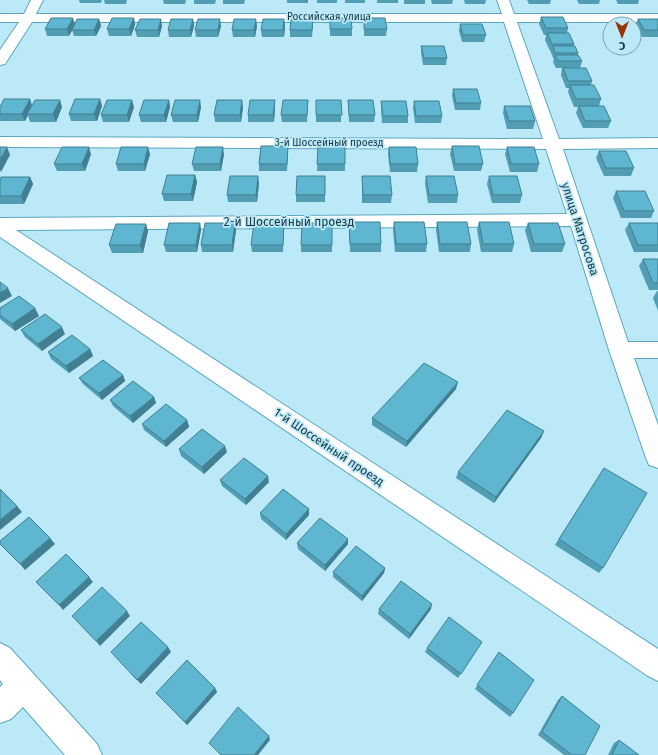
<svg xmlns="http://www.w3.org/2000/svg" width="658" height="755" font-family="'Fira Sans',sans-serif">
<rect width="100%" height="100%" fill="#bbe9f8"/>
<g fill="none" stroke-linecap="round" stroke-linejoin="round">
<g stroke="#58a7bf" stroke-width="2">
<g id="minor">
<polygon points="31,0 43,0 36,14 502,14 497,0 509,0 514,14 658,14 658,22 517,22 559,139 658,138 658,148 563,149 628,342 658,342 658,358 634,358 658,425 658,468 649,465 646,458 609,350 571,226 16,230 658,649 658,681 648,676 0,237 0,218 567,214 546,149 0,147 0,137 543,139 504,22 32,22 5,64 0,65 0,50 19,22 0,22 0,14 24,14"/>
<polygon points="0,643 10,648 97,744 102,755 65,755 23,707 11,719 0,723 0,687 3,684 0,680"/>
</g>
</g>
<use href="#minor" fill="#fff" fill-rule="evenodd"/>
</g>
<g fill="#519db3">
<polygon points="79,0 102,0 101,3 80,3"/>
<polygon points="104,0 127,0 126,4 105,4"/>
<polygon points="163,0 186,0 185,4 164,4"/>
<polygon points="194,0 216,0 215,4 194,4"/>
<polygon points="223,0 245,0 244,4 223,4"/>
<rect x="287" y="0" width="21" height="3"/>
<rect x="317" y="0" width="20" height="3"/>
<rect x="345" y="0" width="20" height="3"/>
<rect x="377" y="0" width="21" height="3"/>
<rect x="404" y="0" width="21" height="4"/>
<polygon points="431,0 453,0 452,4 432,4"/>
<polygon points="464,0 486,0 485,4 465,4"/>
<polygon points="527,0 551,0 550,4 529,4"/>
<polygon points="577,0 600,0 599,4 579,4"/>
<polygon points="616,0 639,0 638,4 618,4"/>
<polygon points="541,17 568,28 567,33 574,44 574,46 578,53 578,55 582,61 580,68 592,81 591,85 601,99 599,106 611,121 608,128 583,128 576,113 578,107 574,107 568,92 569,88 566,88 561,75 562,68 556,68 553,62 554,60 551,53 551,51 550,51 545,40 546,35 544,35 539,24"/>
<polygon points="134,18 135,25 131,36 109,36 107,29"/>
<polygon points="330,18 352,29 352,36 330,36"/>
<polygon points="364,18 387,29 386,36 364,36"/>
<polygon points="99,19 101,26 96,36 74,36 72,30 69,36 47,36 45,29 75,24"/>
<polygon points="193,19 194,26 191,37 169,37 168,30"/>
<polygon points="284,19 285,26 284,37 262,37 261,30"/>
<polygon points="638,19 658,19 658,37 642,37 635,26"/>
<polygon points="460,24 486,35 484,42 462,42 459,31"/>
<polygon points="162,26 159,37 137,37 135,30"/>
<polygon points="221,26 218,37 196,37 195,30"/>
<polygon points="257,26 255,37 233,37 232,30"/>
<polygon points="313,26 312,37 290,37 290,30"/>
<polygon points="421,46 447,58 446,65 423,65 421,53"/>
<polygon points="453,89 481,103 480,110 455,110 452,96"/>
<polygon points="30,99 32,106 62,107 56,122 30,122 28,115 25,121 0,121 0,107"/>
<polygon points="100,99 102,106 97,121 71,121 69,114"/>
<polygon points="169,100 170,107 166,122 141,122 139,115"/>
<rect x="316" y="100" width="25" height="22"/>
<polygon points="348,100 375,115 374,122 349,122"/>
<polygon points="381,101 408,116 408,123 382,123 381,108"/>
<polygon points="414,101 442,116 441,123 415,123 413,108"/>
<polygon points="504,106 535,121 533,129 507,129 503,113"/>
<polygon points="134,107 129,122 103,122 101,115"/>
<polygon points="201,107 198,122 173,122 171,115"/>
<polygon points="243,107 241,122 215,122 214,115"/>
<polygon points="275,107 274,122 248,122 248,115"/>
<polygon points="308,107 307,122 282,122 281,115"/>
<polygon points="452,146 483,164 481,171 454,171 450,154"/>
<polygon points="318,147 345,164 345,171 317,171"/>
<polygon points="389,147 418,164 417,172 390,172 388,154"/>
<polygon points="507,147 539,164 537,172 510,172 505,154"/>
<polygon points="599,151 634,168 631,176 604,176 596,158"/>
<polygon points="91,154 85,171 57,171 54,164"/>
<polygon points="150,154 145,171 118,171 116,164"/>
<polygon points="224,154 221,171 194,171 192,164"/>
<polygon points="288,154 287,171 259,171 259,164"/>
<polygon points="195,175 197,182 193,201 164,201 162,194"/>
<polygon points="325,176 325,202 296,202 296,195"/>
<polygon points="362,176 392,195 391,203 362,203"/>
<polygon points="426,176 458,195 457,203 428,203 425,183"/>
<polygon points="489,176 522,195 520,203 492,203 487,184"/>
<polygon points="30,177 33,184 24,204 0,204 0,180"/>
<polygon points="259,183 257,202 228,202 227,195"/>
<polygon points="616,191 654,211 651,218 621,218 613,198"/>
<polygon points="349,222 381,244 381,252 350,252"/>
<polygon points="394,222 427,244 426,252 395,252 393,230"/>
<polygon points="437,222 471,244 470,252 439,252 436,230"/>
<polygon points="479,222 514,244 512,252 481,252 477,230"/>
<polygon points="200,223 201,230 197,252 166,252 164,245"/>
<polygon points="284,223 284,230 283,252 252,252 251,245"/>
<polygon points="332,223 332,252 301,252 301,245"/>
<polygon points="528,223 565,244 562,252 531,252 525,230"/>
<polygon points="629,223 658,223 658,252 634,252 625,230"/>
<polygon points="236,230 233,252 202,252 201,245"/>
<polygon points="148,231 143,253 112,253 109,245"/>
<polygon points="643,259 658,259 658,290 649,290 639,266"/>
<polygon points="657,291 658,291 658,311 653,298"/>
<polygon points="0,308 39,316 15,331 0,319"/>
<polygon points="21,330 65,334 42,351 25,337"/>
<polygon points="90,349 93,356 69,373 51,359 48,352"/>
<polygon points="123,375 125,381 102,400 83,384 79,378"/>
<polygon points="456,389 406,447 372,425 372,418"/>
<polygon points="154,397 156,403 133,423 113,406 110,400"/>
<polygon points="187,420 189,427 166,447 144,430 142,424"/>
<polygon points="544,431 541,438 494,503 456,478 458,472"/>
<polygon points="179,449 227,452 204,474 181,456"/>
<polygon points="604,468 603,568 599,573 555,545"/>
<polygon points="220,480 269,482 246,505 222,486"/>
<polygon points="309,509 309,515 286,540 261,519 260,513"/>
<polygon points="297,543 348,544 325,571 298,549"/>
<polygon points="385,568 384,573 362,601 333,577 333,572"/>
<polygon points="379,609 431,609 409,639 378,614"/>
<polygon points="482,642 458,678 425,652 427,648"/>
<polygon points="499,652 513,713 510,717 475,689"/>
<polygon points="215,688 217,692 187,725 156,693"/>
<polygon points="562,696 585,755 564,755 538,735 558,700"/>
<polygon points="619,740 639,755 608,755 614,743"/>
</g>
<g fill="#427f92">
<polygon points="73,18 75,25 69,36 67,29"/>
<polygon points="134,18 135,25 131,36 129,29"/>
<polygon points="99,19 101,26 96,36 94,30"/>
<polygon points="161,19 162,26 159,37 158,30"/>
<polygon points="193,19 194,26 191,37 190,30"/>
<polygon points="220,19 221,26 218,37 218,30"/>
<polygon points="256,19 257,26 255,37 254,30"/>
<polygon points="284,19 285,26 284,37 283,30"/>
<polygon points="30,99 32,106 27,114 28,115 25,121 22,114"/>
<polygon points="100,99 102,106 97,121 94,114"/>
<polygon points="60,100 62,107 56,122 53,114"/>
<polygon points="132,100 134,107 129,122 127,115"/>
<polygon points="169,100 170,107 166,122 164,115"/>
<polygon points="200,100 201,107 198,122 197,115"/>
<polygon points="242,100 243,107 241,122 240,115"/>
<polygon points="275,100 275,107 274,122 273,115"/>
<polygon points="7,147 10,155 1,172 0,170 0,160"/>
<polygon points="89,147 91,154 85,171 82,164"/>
<polygon points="148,147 150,154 145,171 144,164"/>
<polygon points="223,147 224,154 221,171 220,164"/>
<polygon points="195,175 197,182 193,201 191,194"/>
<polygon points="258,176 259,183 257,202 256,195"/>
<polygon points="30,177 33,184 24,204 21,196"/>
<polygon points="200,223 201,230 197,252 196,245"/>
<polygon points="235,223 236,230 233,252 232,245"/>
<polygon points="146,224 148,231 143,253 140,245"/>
<polygon points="8,288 12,296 0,303 0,293"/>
<polygon points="35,308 39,316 15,331 12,324"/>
<polygon points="62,327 65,334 42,351 38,344"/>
<polygon points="90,349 93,356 69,373 66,366"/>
<polygon points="123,375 125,381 102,400 99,393"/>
<polygon points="458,382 456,389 406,447 407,441"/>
<polygon points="154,397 156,403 133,423 130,416"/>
<polygon points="187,420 189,427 166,447 164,441"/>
<polygon points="544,431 541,438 494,503 496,497"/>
<polygon points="225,446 227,452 204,474 202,467"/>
<polygon points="268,476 269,482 246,505 245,499"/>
<polygon points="17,506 22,512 0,530 0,520"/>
<polygon points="309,509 309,515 286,540 286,534"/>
<polygon points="50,538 55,544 25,570 20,564"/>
<polygon points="348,539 348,544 325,571 325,565"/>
<polygon points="385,568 384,573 362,601 362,596"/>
<polygon points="89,577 93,582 63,610 59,605"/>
<polygon points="432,604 431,609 409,639 410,634"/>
<polygon points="127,611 130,616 100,646 96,641"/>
<polygon points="168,647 171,652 141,684 137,680"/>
<polygon points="215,688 217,692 187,725 185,722"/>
<polygon points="269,736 270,740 258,755 254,755"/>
</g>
<g fill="#5eb6d0" stroke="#427f92">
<polygon points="541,17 563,17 568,28 546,28"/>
<polygon points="51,18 73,18 67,29 45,29"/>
<polygon points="112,18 134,18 129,29 107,29"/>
<polygon points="330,18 351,18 352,29 330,29"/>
<polygon points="364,18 385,18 387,29 364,29"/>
<polygon points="77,19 99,19 94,30 72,30"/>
<polygon points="140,19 161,19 158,30 135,30"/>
<polygon points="171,19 193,19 190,30 168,30"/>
<polygon points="198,19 220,19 218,30 195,30"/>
<polygon points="234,19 256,19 254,30 232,30"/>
<polygon points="263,19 284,19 283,30 261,30"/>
<polygon points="291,19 313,19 312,30 290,30"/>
<polygon points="638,19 658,19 658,30 644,30"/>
<polygon points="460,24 482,24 486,35 463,35"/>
<polygon points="547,33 569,33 574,44 552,44"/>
<polygon points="421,46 444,46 447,58 424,58"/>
<polygon points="553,46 575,46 578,53 555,53"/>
<polygon points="555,55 578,55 582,61 558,61"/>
<polygon points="563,68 586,68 592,81 568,81"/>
<polygon points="570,85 594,85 601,99 576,99"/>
<polygon points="453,89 477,89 481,103 456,103"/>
<polygon points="4,99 30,99 22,114 0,114 0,107"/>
<polygon points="75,99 100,99 94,114 69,114"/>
<polygon points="35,100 60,100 53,114 27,114"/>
<polygon points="107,100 132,100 127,115 101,115"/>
<polygon points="144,100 169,100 164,115 139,115"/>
<polygon points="175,100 200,100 197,115 171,115"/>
<polygon points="217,100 242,100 240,115 214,115"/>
<polygon points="250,100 275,100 273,115 248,115"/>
<polygon points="283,100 308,100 307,115 281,115"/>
<polygon points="316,100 341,100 342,115 316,115"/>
<polygon points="348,100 373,100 375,115 349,115"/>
<polygon points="381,101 406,101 408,116 383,116"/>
<polygon points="414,101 439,101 442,116 416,116"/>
<polygon points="504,106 530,106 535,121 509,121"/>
<polygon points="579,106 604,106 611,121 585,121"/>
<polygon points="261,146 288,146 287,164 259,164"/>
<polygon points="452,146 479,146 483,164 455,164"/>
<polygon points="0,147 7,147 0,160"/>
<polygon points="62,147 89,147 82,164 54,164"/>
<polygon points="121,147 148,147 144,164 116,164"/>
<polygon points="196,147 223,147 220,164 192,164"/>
<polygon points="318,147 345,147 345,164 317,164"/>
<polygon points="389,147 416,147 418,164 390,164"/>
<polygon points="507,147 534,147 539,164 511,164"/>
<polygon points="599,151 626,151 634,168 606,168"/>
<polygon points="167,175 195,175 191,194 162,194"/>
<polygon points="230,176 258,176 256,195 227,195"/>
<polygon points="297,176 325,176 325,195 296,195"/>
<polygon points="362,176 390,176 392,195 363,195"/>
<polygon points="426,176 454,176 458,195 429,195"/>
<polygon points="489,176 517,176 522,195 493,195"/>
<polygon points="1,177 30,177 21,196 0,196 0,180"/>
<polygon points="616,191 645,191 654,211 624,211"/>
<polygon points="349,222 380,222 381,244 350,244"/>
<polygon points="394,222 424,222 427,244 396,244"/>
<polygon points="437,222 467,222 471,244 440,244"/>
<polygon points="479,222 509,222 514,244 483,244"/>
<polygon points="169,223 200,223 196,245 164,245"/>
<polygon points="205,223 235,223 232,245 201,245"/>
<polygon points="254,223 284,223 283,245 251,245"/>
<polygon points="302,223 332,223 332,245 301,245"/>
<polygon points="528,223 558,223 565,244 534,244"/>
<polygon points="629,223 658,223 658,245 638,245"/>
<polygon points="116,224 146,224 140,245 109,245"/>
<polygon points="643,259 658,259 658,283 653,283"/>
<polygon points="0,282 8,288 0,293"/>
<polygon points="19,296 35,308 12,324 0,315 0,308"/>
<polygon points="45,314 62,327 38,344 21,330"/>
<polygon points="72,335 90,349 66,366 48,352"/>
<polygon points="103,360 123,375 99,393 79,378"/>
<polygon points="424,363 458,382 407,441 372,418"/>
<polygon points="133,381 154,397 130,416 110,400"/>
<polygon points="166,404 187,420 164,441 142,424"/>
<polygon points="507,410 544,431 496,497 458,472"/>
<polygon points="202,429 225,446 202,467 179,449"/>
<polygon points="244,458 268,476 245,499 220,480"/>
<polygon points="604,468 647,493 603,568 559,539"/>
<polygon points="0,489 17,506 0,520"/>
<polygon points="283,489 309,509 286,534 260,513"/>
<polygon points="29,517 50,538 20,564 0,544 0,541"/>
<polygon points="320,518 348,539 325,565 297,543"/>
<polygon points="356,546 385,568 362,596 333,572"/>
<polygon points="66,554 89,577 59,605 36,582"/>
<polygon points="401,581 432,604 410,634 379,609"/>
<polygon points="102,587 127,611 96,641 72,616"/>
<polygon points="449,617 482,642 461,674 427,648"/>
<polygon points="141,622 168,647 137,680 111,652"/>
<polygon points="499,652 534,680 513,713 477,685"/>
<polygon points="187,660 215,688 185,722 156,693"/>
<polygon points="562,696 600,726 585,755 572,755 542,732"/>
<polygon points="238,707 269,736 254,755 221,755 209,743"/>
<polygon points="619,740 639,755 612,755"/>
</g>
<g text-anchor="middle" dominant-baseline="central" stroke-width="3.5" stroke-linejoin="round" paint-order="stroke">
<g font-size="10" fill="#163842" stroke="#bbe9f8">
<text x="329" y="17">Российская улица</text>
<text x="329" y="143">3-й Шоссейный проезд</text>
</g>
<g font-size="12" fill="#163842" stroke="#bbe9f8">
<text x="289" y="222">2-й Шоссейный проезд</text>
<text transform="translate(580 229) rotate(72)">улица Матросова</text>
<text transform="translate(329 447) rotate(34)">1-й Шоссейный проезд</text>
</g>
</g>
<g transform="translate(622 36) rotate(180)"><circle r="19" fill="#bbe9f8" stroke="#79a2af"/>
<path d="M0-3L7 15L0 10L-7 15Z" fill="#993306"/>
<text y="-6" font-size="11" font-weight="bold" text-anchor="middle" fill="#163842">С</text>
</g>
</svg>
